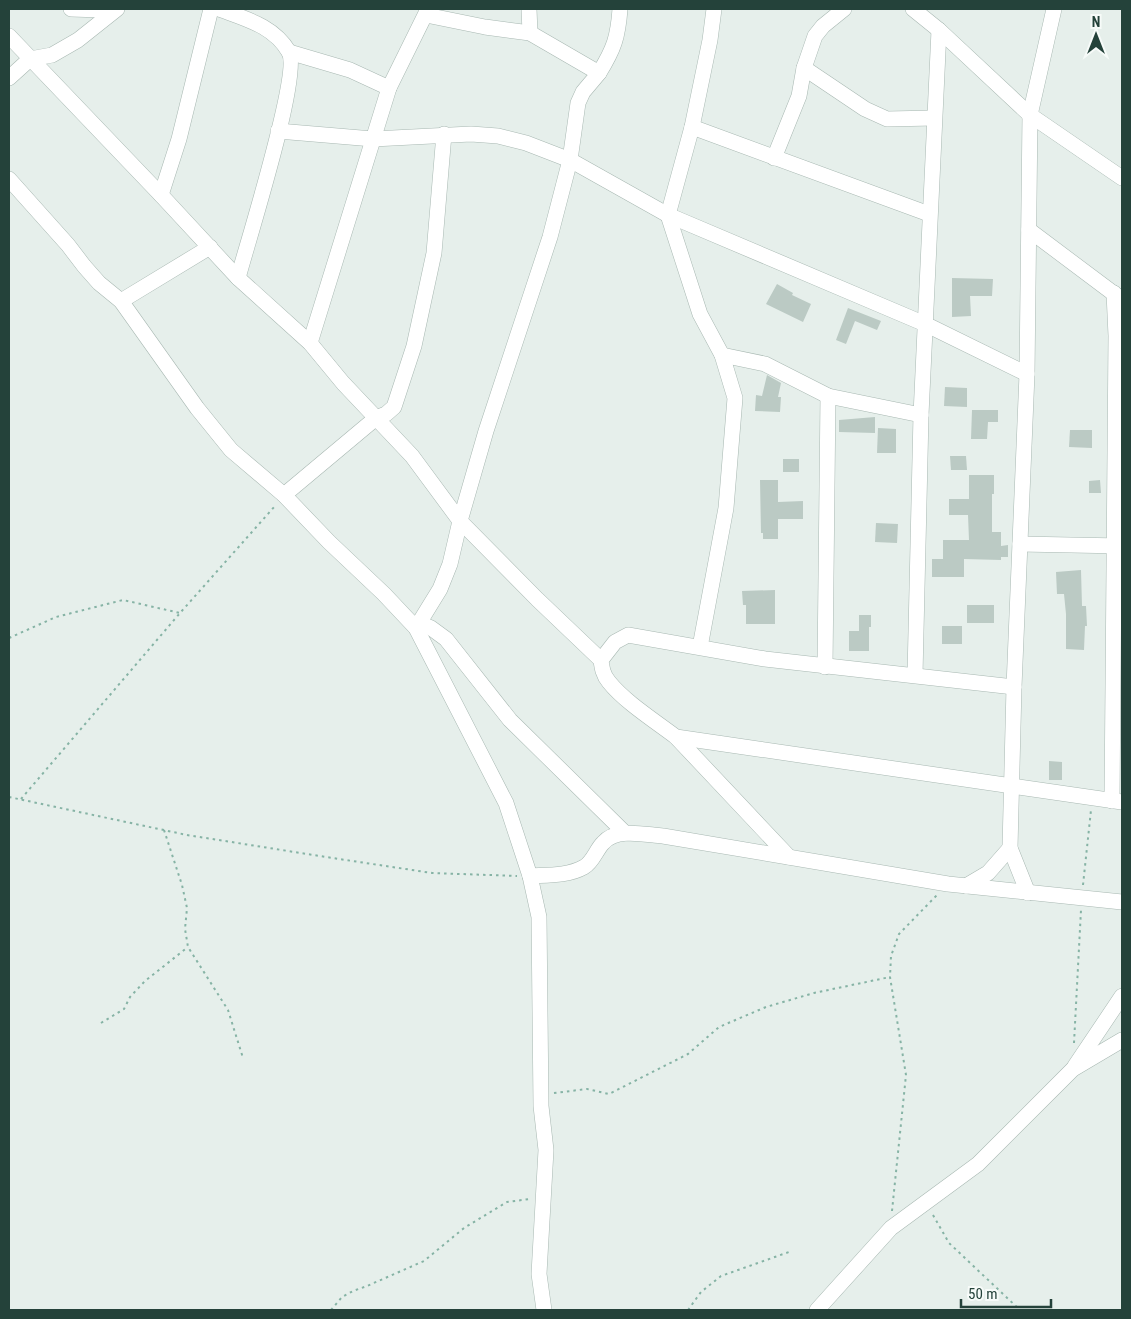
<svg xmlns="http://www.w3.org/2000/svg" width="1131" height="1319" font-family="'Roboto Condensed',sans-serif">
<rect width="100%" height="100%" fill="#e6efeb"/>
<g fill="#bbcac4">
<polygon points="952,278 993,279 992,296 970,296 971,316 952,317"/>
<polygon points="777,284 793,293 792,295 811,304 803,322 766,304"/>
<polygon points="848,308 881,321 877,330 855,321 846,344 836,340"/>
<polygon points="767,375 781,383 778,397 781,397 780,412 755,411 756,395 762,396"/>
<polygon points="945,387 967,388 967,407 944,406"/>
<polygon points="972,410 998,410 998,422 988,422 987,439 971,439"/>
<polygon points="875,417 875,433 839,432 839,420"/>
<polygon points="878,428 896,429 896,453 877,453"/>
<polygon points="1070,430 1092,430 1092,448 1069,447"/>
<polygon points="950,456 966,456 967,470 951,470"/>
<rect x="783" y="459" width="16" height="13"/>
<polygon points="969,475 994,475 994,494 992,494 992,532 1001,532 1001,546 1008,545 1008,557 1001,557 1001,560 964,559 964,577 932,577 932,559 943,559 943,540 969,540 968,515 949,515 949,499 969,499"/>
<polygon points="760,480 778,480 778,502 803,501 803,519 778,519 778,539 763,539 763,533 761,533"/>
<polygon points="1100,480 1101,493 1089,493 1089,481"/>
<polygon points="876,523 898,524 897,543 875,542"/>
<polygon points="1081,570 1082,606 1086,606 1087,626 1085,626 1084,650 1066,649 1066,614 1064,594 1057,594 1056,572"/>
<polygon points="775,590 775,624 746,624 746,605 743,605 742,591"/>
<rect x="967" y="605" width="27" height="18"/>
<polygon points="859,615 871,615 871,627 869,627 869,651 849,651 849,631 859,631"/>
<rect x="942" y="626" width="20" height="18"/>
<polygon points="1049,761 1062,762 1062,780 1049,780"/>
</g>
<g fill="none" stroke-linecap="round" stroke-linejoin="round">
<g stroke="#a8b8b2" stroke-width="16">
<g id="minor">
<polyline points="71,9 101,10 107,9"/>
<path d="M 219,9 C 246,19 274,26 289,52 C 301,74 247,244 238,278"/>
<polyline points="529,9 530,33"/>
<polyline points="913,9 939,30 1030,115 1122,178"/>
<polyline points="426,15 485,27 530,33 599,73 583,92 578,103 570,160 550,237 486,431 460,521 537,599 601,660"/>
<polyline points="9,36 161,195 238,278 310,343 343,383 412,456 460,521 450,564 440,589 416,628"/>
<polyline points="289,52 350,70 389,88 428,9"/>
<polyline points="804,68 865,109 887,119 934,118"/>
<path d="M 599,73 C 614,49 618,37 620,9"/>
<polyline points="9,78 30,59 52,55 78,40 117,9"/>
<polyline points="692,127 929,214"/>
<polyline points="278,131 373,139 471,134 498,136 526,143 570,160 668,215 925,324 1027,374"/>
<polyline points="774,158 799,96 804,68 815,36 823,26 844,9"/>
<polyline points="9,179 68,245 84,266 99,283 121,301 197,408 231,450 284,495 329,542 384,594 416,628 506,803 530,876 539,917 541,1106 546,1150 539,1274 544,1310"/>
<polyline points="161,195 179,139 211,9"/>
<polyline points="1029,230 1121,299"/>
<polyline points="121,301 210,247"/>
<polyline points="310,343 389,88"/>
<polyline points="722,355 765,364 828,396 921,415"/>
<polyline points="284,495 376,418 386,414 394,407 414,346 434,253 444,134"/>
<polyline points="1020,544 1122,546"/>
<polyline points="419,623 431,628 446,639 510,720 625,833"/>
<polyline points="700,647 726,508 735,398 722,355 700,314 668,215 692,127 710,40 714,9"/>
<polyline points="825,667 828,396"/>
<polyline points="915,675 921,415 939,30"/>
<path d="M 1014,687 L 765,659 L 628,635 L 615,642 L 601,660 C 602,668 603,675 609,682 C 625,702 655,721 676,737 L 1122,802"/>
<polyline points="676,737 789,857"/>
<polyline points="1112,801 1116,336 1114,293"/>
<path d="M 530,876 C 548,875 568,876 584,867 C 593,862 596,850 603,843 C 617,827 646,835 663,836 L 948,884 L 1122,902"/>
<polyline points="966,886 988,873 1010,848"/>
<polyline points="1028,893 1010,848 1014,687 1027,374 1030,115 1054,9"/>
<polyline points="1075,1066 1122,996"/>
<polyline points="817,1310 891,1228 978,1164 1073,1069 1122,1040"/>
</g>
</g>
<g stroke="#86b3a5" stroke-width="2" stroke-dasharray="2.5 4" stroke-linecap="butt">
<polyline points="9,638 56,617 123,600 180,613"/>
<polyline points="9,797 187,835 326,857 432,873 517,876"/>
<polyline points="21,799 180,613 275,506"/>
<polyline points="164,830 182,885 187,908 185,929 188,947 228,1010 243,1058"/>
<polyline points="1083,885 1091,810"/>
<polyline points="101,1023 124,1009 130,997 145,981 188,947"/>
<polyline points="1074,1043 1081,910"/>
<polyline points="554,1093 587,1089 609,1094 688,1054 719,1027 766,1007 814,993 890,977"/>
<polyline points="892,1211 906,1075 890,977 891,956 899,934 937,895"/>
<polyline points="933,1215 949,1243 1020,1310"/>
<polyline points="331,1310 342,1297 353,1291 367,1286 424,1261 464,1228 507,1202 530,1199"/>
<polyline points="688,1310 701,1292 721,1276 789,1252"/>
</g>
<use href="#minor" stroke="#fff" stroke-width="15"/>
</g>
<rect width="1131" height="1319" fill="none" stroke="#24423a" stroke-width="20"/>
<g transform="translate(1096 35)" stroke="#f7fbf9" stroke-width="4" paint-order="stroke">
<path d="M0-4L9 19L0 12L-9 19Z" fill="#24423a"/>
<text y="-8" font-size="14" font-weight="bold" text-anchor="middle" fill="#24423a">N</text>
</g>
<path d="M961 1299v8h90v-8" fill="none" stroke="#24423a" stroke-width="2.5"/>
<text x="968" y="1299" font-size="15" fill="#24423a" stroke="#f7fbf9" stroke-width="4" paint-order="stroke">50 m</text>
</svg>
